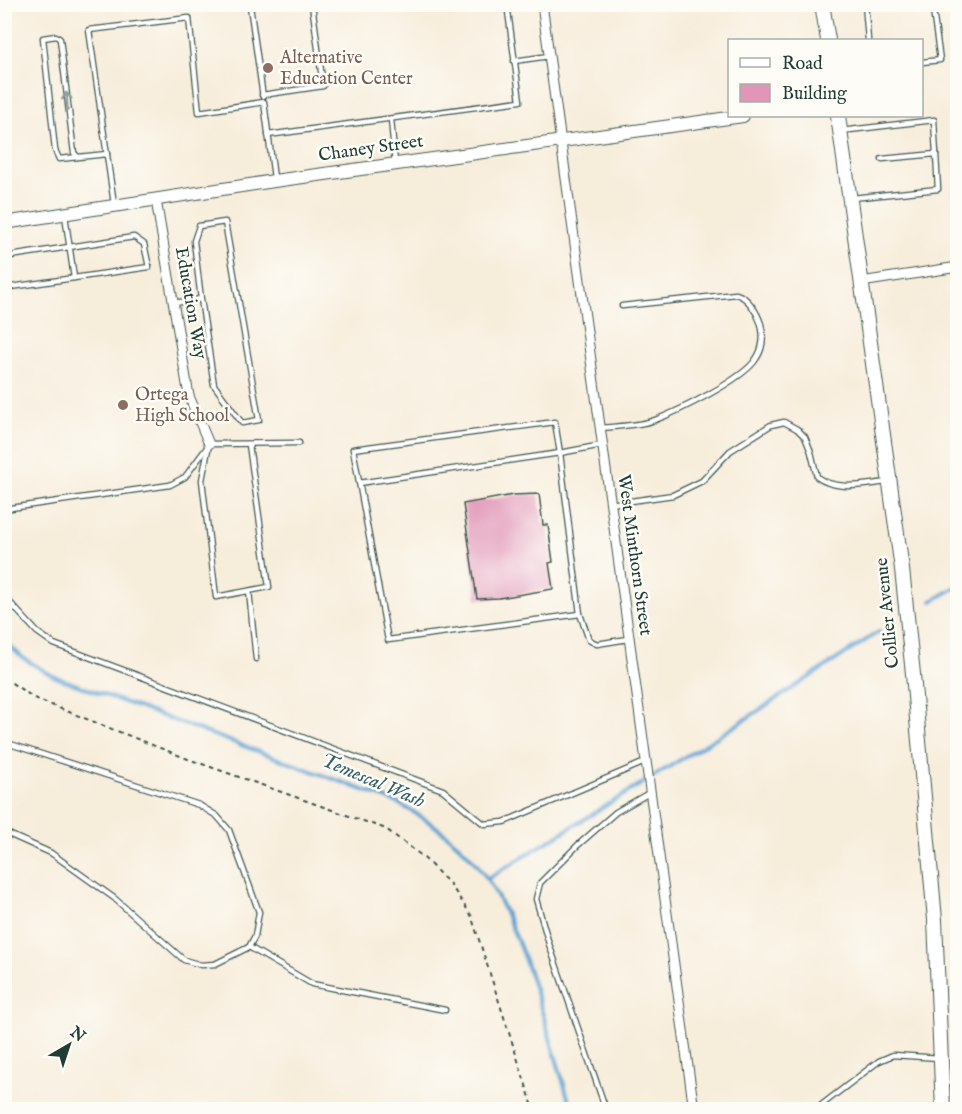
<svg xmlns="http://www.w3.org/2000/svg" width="962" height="1114" font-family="'IM FELL English',serif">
<rect width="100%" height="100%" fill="#fdfcf7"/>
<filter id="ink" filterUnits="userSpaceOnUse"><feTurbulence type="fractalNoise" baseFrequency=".0167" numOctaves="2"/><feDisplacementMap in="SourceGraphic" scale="12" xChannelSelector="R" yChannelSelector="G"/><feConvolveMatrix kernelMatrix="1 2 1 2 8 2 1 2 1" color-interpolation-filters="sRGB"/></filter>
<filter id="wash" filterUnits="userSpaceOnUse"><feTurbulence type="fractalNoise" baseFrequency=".008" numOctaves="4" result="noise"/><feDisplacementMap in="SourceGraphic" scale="24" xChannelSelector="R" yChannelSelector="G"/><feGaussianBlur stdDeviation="1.35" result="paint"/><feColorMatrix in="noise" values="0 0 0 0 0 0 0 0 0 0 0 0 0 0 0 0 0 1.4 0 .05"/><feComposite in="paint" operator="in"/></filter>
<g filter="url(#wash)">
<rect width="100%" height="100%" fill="#f7eddb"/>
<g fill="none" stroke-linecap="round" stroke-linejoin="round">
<g stroke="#5da1d2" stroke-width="4">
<polyline points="932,601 958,586"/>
<path d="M 4,641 L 23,658 L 53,676 L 396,802 C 430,821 464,843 486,877 C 527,942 548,1037 572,1110"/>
<polyline points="487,879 732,728 880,631"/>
</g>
</g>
<g id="blocks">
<polygon fill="#e195b7" points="539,494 543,525 548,525 553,562 549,563 553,589 499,598 477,599 463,504 513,495"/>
</g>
</g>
<g filter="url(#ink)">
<use href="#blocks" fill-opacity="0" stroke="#3f574d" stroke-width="1.5"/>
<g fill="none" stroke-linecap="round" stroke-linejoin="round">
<g stroke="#3f574d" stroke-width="7">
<g id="service">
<polyline points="865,4 868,40"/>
<polyline points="514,61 549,56"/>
<polyline points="922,62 940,60 932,4"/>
<polyline points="262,95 323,86 312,4"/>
<polyline points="263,97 250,6 264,4"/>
<polyline points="391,119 395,164"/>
<polyline points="841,131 934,120 938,189 852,198"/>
<polyline points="268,135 520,101 507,4"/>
<polyline points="78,157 74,153 60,39 56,36 43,38 55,150 59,159 107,154"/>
<polyline points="882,159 936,154"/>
<polyline points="114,204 89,30 189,18 199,112 264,102 274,178"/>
<polyline points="4,257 134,237 144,244 149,267 74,278"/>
<polyline points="4,288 74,278 65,215"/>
<polyline points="174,303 201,299 214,385 242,423 259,420 225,222 199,226 194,241 201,299"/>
<path d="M 600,428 C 617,426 639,426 655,420 C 677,412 744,379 756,359 C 763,349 764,336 761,324 C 757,312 748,297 736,294 L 622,306"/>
<polyline points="209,444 202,480 216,597 269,587 249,445"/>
<polyline points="209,444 299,443"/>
<polyline points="359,483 560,453 580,614 589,640 597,644 628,639"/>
<path d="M 610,504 L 673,495 L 702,481 L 730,451 L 771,425 L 784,422 L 797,429 L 805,437 L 811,452 L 817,477 C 837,492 865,484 889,482"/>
<polyline points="4,509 170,485 185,477 208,446"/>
<polyline points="249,591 256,659"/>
<polyline points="4,596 37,632 54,644 443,790 484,824 504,822 645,762"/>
<polyline points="580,614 388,640 353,449 555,422 560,453 602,445"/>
<polyline points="4,742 199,805 217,816 229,830 259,912 255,936 249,947 215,964 201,965 184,960 114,898 51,853 4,832"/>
<polyline points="249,947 312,984 445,1010"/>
<polyline points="606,1110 549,944 536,899 540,883 578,845 616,812 649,793"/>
<polyline points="815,1110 879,1061 893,1055 940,1058"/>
</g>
</g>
<g stroke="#3f574d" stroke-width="11">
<g id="minor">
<polyline points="542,4 694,1110"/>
<polyline points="156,200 189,396 209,444"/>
<polyline points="861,282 958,267"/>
</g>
</g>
<g stroke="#3f574d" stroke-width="14">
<polyline id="tertiary" points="4,223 274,181 743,116"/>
</g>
<g stroke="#3f574d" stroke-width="16">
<g id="secondary">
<polyline points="822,4 828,40"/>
<polyline points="838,116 902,569 913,674 935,920 943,1110"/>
</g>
</g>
<polyline stroke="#3f574d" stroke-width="2" stroke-dasharray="4.5 4.5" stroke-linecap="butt" points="4,678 36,699 188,759 386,829 422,856 450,884 471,915 534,1110"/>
<use href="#service" stroke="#fff" stroke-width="4.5"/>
<use href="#minor" stroke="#fff" stroke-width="9"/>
<use href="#tertiary" stroke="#fff" stroke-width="12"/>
<use href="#secondary" stroke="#fff" stroke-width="14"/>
</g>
<defs><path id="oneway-shaft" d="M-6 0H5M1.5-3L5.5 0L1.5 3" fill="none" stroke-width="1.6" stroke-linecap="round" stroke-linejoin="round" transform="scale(1.5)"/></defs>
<use stroke="#8f9e9a" href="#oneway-shaft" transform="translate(67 101) rotate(-95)"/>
</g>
<g fill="#8d6e63" stroke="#fdfcf7" stroke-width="2">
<circle cx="268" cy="68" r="6"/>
<circle cx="123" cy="405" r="6"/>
</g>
<g text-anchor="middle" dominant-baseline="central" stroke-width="5" stroke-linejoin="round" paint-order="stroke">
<g font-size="18" fill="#785e54" stroke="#fdfcf7" text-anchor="start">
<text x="280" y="58">Alternative<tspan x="280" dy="21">Education Center</tspan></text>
<text x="135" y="395">Ortega<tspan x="135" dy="21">High School</tspan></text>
</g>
<g font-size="18" fill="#1f3d34" stroke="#fdfcf7">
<text transform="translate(371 149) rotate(-8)">Chaney Street</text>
<text transform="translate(190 303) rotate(80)">Education Way</text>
<text transform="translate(634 555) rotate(82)">West Minthorn Street</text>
<text transform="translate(888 613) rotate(-96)">Collier Avenue</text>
</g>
<g font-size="20" font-style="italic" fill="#35606b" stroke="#fdfcf7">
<text transform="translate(373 781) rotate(23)">Temescal Wash</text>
</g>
</g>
<rect width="962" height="1114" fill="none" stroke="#fdfcf7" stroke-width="24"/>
<rect x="728" y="39" width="195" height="78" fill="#fdfcf7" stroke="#a4b0a9" stroke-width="1.5"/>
<rect x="740" y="58" width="30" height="9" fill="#ffffff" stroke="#a4b0a9" stroke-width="1.5"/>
<text x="782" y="69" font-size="18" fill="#1f3d34">Road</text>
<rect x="740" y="84" width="30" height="18" fill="#e195b7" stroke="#a4b0a9" stroke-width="1.5"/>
<text x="782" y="99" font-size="18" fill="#1f3d34">Building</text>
<g transform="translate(69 1045) rotate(39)" stroke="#fdfcf7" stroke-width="4.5" paint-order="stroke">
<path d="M0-4.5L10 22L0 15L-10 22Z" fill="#1f3d34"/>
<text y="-9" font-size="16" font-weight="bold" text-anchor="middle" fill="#1f3d34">N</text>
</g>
</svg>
